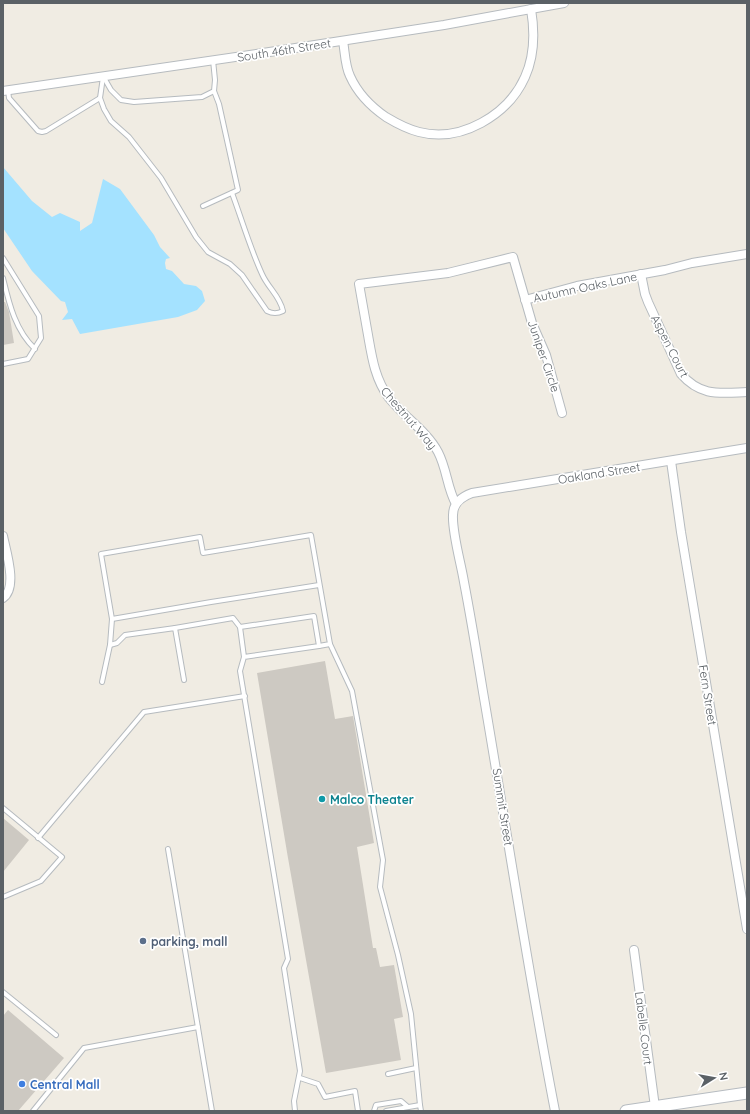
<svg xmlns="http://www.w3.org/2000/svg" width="750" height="1114" font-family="Quicksand,sans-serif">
<rect width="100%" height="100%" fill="#f0ece3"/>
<polygon fill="#a4e2ff" points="3,167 32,201 52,217 60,213 80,222 80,231 92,223 103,179 120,189 154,235 160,247 170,258 166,259 165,263 166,269 172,271 184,284 196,286 202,291 205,301 197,310 178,317 80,334 72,319 62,320 68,312 65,302 61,301 32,271 3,228"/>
<g fill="#cdc9c2">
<polygon points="3,302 5,302 9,312 14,343 3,345"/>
<polygon points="325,661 335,719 353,716 374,843 357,847 373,948 376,948 380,967 394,965 403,1017 394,1019 401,1060 326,1073 288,858 257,673"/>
<polygon points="3,818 29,840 3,872"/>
<polygon points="8,1010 64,1058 18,1111 3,1111 3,1016"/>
</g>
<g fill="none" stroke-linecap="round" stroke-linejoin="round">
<g stroke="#b6bbbf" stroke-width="6">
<g id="service">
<polyline points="103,76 111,90 121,100 134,102 202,97 214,91 215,80 213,60"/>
<path d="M 103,77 L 100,98 L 104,109 L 111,121 L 129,137 L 161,178 L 196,237 L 208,252 L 230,264 L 242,275 L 267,311 C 273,314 277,314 283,311 C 280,296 268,288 262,274 C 250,248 242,220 232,193"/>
<polyline points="8,90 9,98 38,131 42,132 46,131 100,98"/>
<polyline points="203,206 238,190 219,104 214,91"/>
<polyline points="3,258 39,316 41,338 28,359 3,364"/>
<path d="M 3,278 C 9,303 15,330 35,349"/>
<polyline points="319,585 211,602 112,619 101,554 200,537 203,553 311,535 330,644 319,646"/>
<polyline points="175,628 233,618 240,627"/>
<polyline points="330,644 352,691 383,860 380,887 398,955 411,1014 420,1105"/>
<polyline points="110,645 117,643 125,635 175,628 184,680"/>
<polyline points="244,657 319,646 314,616 240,627 244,657 240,671 288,959 284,968 300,1071 294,1101 295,1111"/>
<polyline points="102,682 110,645 112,619"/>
<polyline points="3,808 62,857 41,881 3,897"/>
<polyline points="38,838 144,712 245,696"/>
<polyline points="168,849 212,1111"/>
<polyline points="3,992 56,1035"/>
<polyline points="388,1074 416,1068"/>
<polyline points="300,1078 318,1084 325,1097 355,1091 358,1111"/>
<polyline points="33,1111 84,1048 198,1027"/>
<polyline points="374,1111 376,1105 401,1101 408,1107"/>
<polyline points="386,1111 420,1105 421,1111"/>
</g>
</g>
<g stroke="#b6bbbf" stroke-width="10">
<g id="minor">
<path d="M 343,41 C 345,52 345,66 350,76 C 358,94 370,106 386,117 C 396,123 407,129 419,132 C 461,143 508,115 525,77 C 535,55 535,33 531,9"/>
<polyline points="3,91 276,51 444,25 564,3"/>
<path d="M 641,274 L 645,294 L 648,302 L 681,374 C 701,397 720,393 747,392"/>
<polyline points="525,300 577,286 665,270 692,263 747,254"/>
<polyline points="671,461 681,532 747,929"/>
<path d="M 456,504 C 447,488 447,469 438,452 C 427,431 404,417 389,398 C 375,379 372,358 368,335 C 365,318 362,301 359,284 L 448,273 L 513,257 L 532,323 L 546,355 L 562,413"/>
<path d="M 3,536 C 6,551 18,588 3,598"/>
<polyline points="634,950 655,1107"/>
<path d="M 555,1111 C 528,972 507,832 483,692 C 477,655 471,618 464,582 C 461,563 452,533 453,515 C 453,503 461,497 472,493 L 747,448"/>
</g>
</g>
<g stroke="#b7bcc1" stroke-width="13">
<polyline id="secondary" points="626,1111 747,1093"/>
</g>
<use href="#service" stroke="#fff" stroke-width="4"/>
<use href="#minor" stroke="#fff" stroke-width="8"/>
<use href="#secondary" stroke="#fff" stroke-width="11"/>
</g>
<circle fill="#0f9aa8" stroke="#fff" stroke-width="1.5" cx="322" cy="799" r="4"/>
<circle fill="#5c6f8a" stroke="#fff" stroke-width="1.5" cx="143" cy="941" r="4"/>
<circle fill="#3f7fe0" stroke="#fff" stroke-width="1.5" cx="22" cy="1084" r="4"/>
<g text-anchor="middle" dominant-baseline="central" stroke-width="3.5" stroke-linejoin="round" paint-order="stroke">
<g font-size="12" fill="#5b6166" stroke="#fff">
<text transform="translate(284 50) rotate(-9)">South 46th Street</text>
<text transform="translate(585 287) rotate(-12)">Autumn Oaks Lane</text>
<text transform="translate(670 346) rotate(63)">Aspen Court</text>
<text transform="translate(544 356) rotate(71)">Juniper Circle</text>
<text transform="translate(409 418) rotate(49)">Chestnut Way</text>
<text transform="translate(599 473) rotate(-9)">Oakland Street</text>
<text transform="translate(708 695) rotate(81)">Fern Street</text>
<text transform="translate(503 807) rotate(81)">Summit Street</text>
<text transform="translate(644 1028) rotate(83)">Labelle Court</text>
</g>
<g font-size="12" font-weight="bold" fill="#0d838f" stroke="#fff" text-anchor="start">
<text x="330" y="799">Malco Theater</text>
</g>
<g font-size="12" font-weight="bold" fill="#4e5e75" stroke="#fff" text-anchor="start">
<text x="151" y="941">parking, mall</text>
</g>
<g font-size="12" font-weight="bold" fill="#366cbe" stroke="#fff" text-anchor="start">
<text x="30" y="1084">Central Mall</text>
</g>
</g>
<rect width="750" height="1114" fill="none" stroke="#5b6166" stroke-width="8"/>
<g transform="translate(714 1078) rotate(79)" stroke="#ffffff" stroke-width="3" paint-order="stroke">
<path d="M0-3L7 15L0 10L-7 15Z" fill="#5b6166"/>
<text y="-6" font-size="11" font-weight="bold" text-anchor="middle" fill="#5b6166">N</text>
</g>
</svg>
